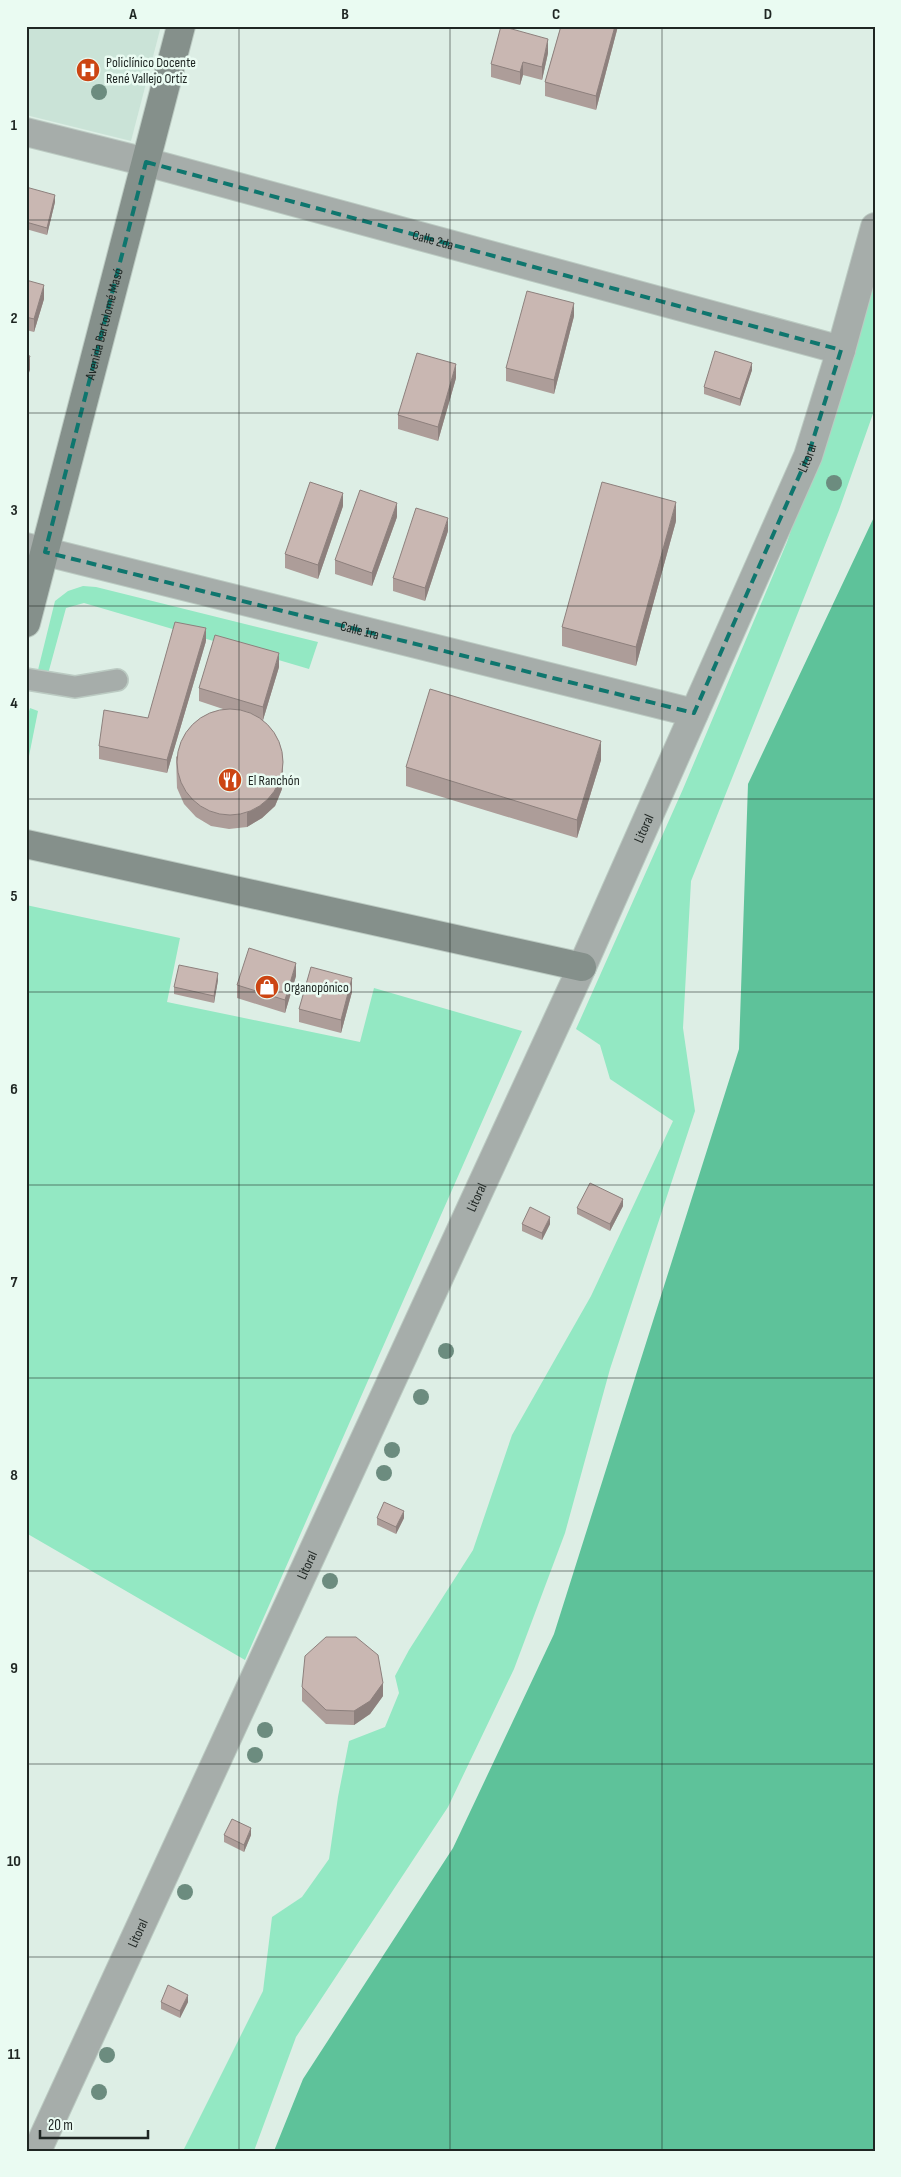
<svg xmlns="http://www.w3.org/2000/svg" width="901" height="2177" font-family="'Sofia Sans Condensed',sans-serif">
<rect width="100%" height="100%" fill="#ddeee5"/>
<polygon fill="#cae3d7" points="26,26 161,26 131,141 26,115"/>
<g fill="#93e8c3">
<polygon points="875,281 875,408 839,510 691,881 683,1028 695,1111 610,1369 565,1533 514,1669 448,1807 296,2037 254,2151 183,2151 263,1991 272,1917 302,1897 329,1859 338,1797 349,1741 385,1727 399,1693 395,1676 409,1650 473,1550 512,1435 591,1296 673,1121 610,1079 600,1045 576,1029 683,789 787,542"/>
<polygon points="83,586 96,587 318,642 309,669 84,603 66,608 48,674 38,670 55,601 68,591"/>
<polygon points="30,708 38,711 26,771 26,721"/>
<polygon points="26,905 180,938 167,1002 360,1042 374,988 522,1031 245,1660 26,1533"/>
</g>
<polygon fill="#5ec29a" points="875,515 875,2151 274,2151 303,2079 453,1848 554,1634 739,1049 748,784"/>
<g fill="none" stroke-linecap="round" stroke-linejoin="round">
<g stroke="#bbcac2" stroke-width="24">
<polyline id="lane" points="26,679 75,687 117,680"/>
</g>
<g stroke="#bbcac2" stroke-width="30">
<g id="street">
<path id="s1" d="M 26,132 L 146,162 L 841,350"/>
<path id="s2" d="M 26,547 L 694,713"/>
<path id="s3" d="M 37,2151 L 582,967 L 808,456 L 841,350 L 875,227"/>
</g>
</g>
<g stroke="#bbcac2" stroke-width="30">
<g id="secondary">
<path id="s4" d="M 26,623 L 181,26"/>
<polyline points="26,844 582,967"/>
</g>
</g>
<use href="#lane" stroke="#a6adaa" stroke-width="21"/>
<use href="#street" stroke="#a6adaa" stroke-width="28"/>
<use href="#secondary" stroke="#85908b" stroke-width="28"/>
</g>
<g fill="#6c8c7f">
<circle cx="99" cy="92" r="8"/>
<circle cx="834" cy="483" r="8"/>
<circle cx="446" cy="1351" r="8"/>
<circle cx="421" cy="1397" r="8"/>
<circle cx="392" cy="1450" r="8"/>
<circle cx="384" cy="1473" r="8"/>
<circle cx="330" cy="1581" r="8"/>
<circle cx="265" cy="1730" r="8"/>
<circle cx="255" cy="1755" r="8"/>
<circle cx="185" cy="1892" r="8"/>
<circle cx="107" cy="2055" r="8"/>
<circle cx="99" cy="2092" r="8"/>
</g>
<g fill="#ad9d99">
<polygon points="561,26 618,26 596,110 545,96 545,82"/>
<polygon points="548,53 542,80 523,75 520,85 491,77 491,64"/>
<polygon points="26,187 55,202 47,235 26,229"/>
<polygon points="26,280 44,299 34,332 26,330"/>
<polygon points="574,316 554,394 506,381 506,368"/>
<polygon points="752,370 740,406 704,394 704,387"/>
<polygon points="456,378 438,441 398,429 398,415"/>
<polygon points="343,506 318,579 285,568 285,554"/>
<polygon points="397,517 372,586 335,574 335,560"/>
<polygon points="676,521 636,666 562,646 562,627"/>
<polygon points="448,531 425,601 393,591 393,578"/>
<polygon points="206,641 167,773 99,759 99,746 148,718"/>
<polygon points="279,667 263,720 283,772 282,789 275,806 262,818 247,827 229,829 211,826 196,817 184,804 177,788 176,757 223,709 199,701 199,688"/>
<polygon points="601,760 577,838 406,786 406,767"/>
<polygon points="296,976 285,1013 237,998 237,985"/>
<polygon points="218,980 214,1003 174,994 174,987"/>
<polygon points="352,992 341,1033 299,1022 299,1009"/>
<polygon points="623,1206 610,1231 577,1214 577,1208"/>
<polygon points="522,1224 550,1224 542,1240 522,1231"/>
<polygon points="377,1518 404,1518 396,1534 377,1525"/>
<polygon points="302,1687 383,1696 370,1714 354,1725 326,1724 302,1701"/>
<polygon points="224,1835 251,1835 244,1852 224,1842"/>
<polygon points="161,2002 188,2002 180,2018 161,2009"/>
</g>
<g fill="#8d807d">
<polygon points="615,26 618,26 596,110 596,96"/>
<polygon points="548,39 548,53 542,80 542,67"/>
<polygon points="523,62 523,75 520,85 520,72"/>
<polygon points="55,195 55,202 47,235 47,228"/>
<polygon points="44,285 44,299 34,332 34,319"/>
<polygon points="574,303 574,316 554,394 554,380"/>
<polygon points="30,356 30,370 26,381 26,368"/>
<polygon points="752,363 752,370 740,406 740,399"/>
<polygon points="456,364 456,378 438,441 438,427"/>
<polygon points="343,493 343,506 318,579 318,565"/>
<polygon points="676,502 676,521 636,666 636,647"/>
<polygon points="397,503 397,517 372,586 372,573"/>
<polygon points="448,518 448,531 425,601 425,588"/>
<polygon points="206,628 206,641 167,773 167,760"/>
<polygon points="279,653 279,667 263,720 263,707"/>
<polygon points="601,741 601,760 577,838 577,820"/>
<polygon points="283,758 282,789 275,806 262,818 247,827 247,813"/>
<polygon points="296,963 296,976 285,1013 285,1000"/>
<polygon points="218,973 218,980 214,1003 214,996"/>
<polygon points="352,978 352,992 341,1033 341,1020"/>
<polygon points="623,1199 623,1206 610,1231 610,1224"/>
<polygon points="550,1217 550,1224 542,1240 542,1233"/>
<polygon points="404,1511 404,1518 396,1534 396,1527"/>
<polygon points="383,1683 383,1696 370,1714 354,1725 354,1711"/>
<polygon points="251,1828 251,1835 244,1852 244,1845"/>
<polygon points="188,1995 188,2002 180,2018 180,2011"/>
</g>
<g fill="#c9b7b2" stroke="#8d807d">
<polygon points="501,26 548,39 542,67 523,62 520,72 491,64"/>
<polygon points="561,26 615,26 596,96 545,82"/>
<polygon points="26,187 55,195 47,228 26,222"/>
<polygon points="26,280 44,285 34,319 26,317"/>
<polygon points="527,291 574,303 554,380 506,368"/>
<polygon points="715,351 752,363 740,399 704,387"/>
<polygon points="417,353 456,364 438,427 398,415"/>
<polygon points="26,355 30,356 26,368"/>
<polygon points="310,482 343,493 318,565 285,554"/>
<polygon points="602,482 676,502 636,647 562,627"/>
<polygon points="360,490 397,503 372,573 335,560"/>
<polygon points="416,508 448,518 425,588 393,578"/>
<polygon points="175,622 206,628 167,760 99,746 104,710 148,718"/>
<polygon points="215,635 279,653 263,707 199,688"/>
<polygon points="430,689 601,741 577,820 406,767"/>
<circle cx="230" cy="762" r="53"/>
<polygon points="249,948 296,963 285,1000 237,985"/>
<polygon points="179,965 218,973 214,996 174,987"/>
<polygon points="311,967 352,978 341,1020 299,1009"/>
<polygon points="590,1183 623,1199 610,1224 577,1208"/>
<polygon points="530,1207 550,1217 542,1233 522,1224"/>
<polygon points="384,1502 404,1511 396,1527 377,1518"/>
<polygon points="326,1637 356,1637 378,1655 383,1683 370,1701 354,1711 326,1710 302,1687 305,1656"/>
<polygon points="232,1819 251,1828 244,1845 224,1835"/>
<polygon points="168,1985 188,1995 180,2011 161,2002"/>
</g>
<path fill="none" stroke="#0f766e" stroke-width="4" stroke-dasharray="10 6" stroke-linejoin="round" d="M 146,162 L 841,350 L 808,456 L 694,713 L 45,552 Z"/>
<path fill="none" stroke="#1f2623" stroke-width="1" stroke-opacity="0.55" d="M 239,26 L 239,2151M 450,26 L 450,2151M 662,26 L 662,2151M 26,220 L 875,220M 26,413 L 875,413M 26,606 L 875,606M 26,799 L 875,799M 26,992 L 875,992M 26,1185 L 875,1185M 26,1378 L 875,1378M 26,1571 L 875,1571M 26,1764 L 875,1764M 26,1957 L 875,1957"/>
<defs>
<g id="hospital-disc" transform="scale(1.25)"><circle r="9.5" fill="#cc4513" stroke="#eafbf2"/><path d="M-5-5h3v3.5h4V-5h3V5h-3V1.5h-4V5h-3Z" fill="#fff"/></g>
<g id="restaurant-disc" transform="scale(1.25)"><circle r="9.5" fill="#cc4513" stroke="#eafbf2"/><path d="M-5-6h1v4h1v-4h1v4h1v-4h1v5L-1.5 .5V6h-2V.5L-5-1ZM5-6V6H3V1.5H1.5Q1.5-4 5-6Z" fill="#fff"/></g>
<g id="shop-disc" transform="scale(1.25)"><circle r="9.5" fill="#cc4513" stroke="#eafbf2"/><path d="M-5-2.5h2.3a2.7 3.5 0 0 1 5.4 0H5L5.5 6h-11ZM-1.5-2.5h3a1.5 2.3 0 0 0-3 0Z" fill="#fff"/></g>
</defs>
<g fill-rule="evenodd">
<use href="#hospital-disc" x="88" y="70"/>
<use href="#restaurant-disc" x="230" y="780"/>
<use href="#shop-disc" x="267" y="987"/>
</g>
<g text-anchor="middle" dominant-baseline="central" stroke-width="5" stroke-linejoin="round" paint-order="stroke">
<g font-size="14" fill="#1f2623" stroke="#eafbf2" text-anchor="start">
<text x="106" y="62">Policlínico Docente<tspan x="106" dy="16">René Vallejo Ortiz</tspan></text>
<text x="248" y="780">El Ranchón</text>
<text x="284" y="987">Organopónico</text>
</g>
<g font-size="14" fill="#1f2623" stroke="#eafbf2">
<text stroke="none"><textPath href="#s1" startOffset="421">Calle 2da</textPath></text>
<text stroke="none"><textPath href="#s4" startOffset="309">Avenida Bartolomé Masó</textPath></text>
<text stroke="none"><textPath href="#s3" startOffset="1860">Litoral</textPath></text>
<text stroke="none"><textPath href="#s2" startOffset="344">Calle 1ra</textPath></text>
<text stroke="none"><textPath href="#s3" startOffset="1455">Litoral</textPath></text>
<text stroke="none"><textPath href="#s3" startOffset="1050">Litoral</textPath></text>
<text stroke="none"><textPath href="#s3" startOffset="645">Litoral</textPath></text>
<text stroke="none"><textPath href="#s3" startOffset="240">Litoral</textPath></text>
</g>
</g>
<rect width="901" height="2177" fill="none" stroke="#eafbf2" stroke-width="55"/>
<path d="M40 2130v8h108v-8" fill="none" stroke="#1f2623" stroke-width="2.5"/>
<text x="48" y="2130" font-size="15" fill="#1f2623" stroke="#eafbf2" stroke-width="4" paint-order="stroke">20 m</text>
<rect x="28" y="28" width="846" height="2122" fill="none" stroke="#1f2623" stroke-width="2"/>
<g font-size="16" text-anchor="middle" font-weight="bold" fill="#1f2623">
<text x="133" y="19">A</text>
<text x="345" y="19">B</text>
<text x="556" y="19">C</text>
<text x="768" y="19">D</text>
<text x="14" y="130">1</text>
<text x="14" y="323">2</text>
<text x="14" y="515">3</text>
<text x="14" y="708">4</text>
<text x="14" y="901">5</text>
<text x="14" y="1094">6</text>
<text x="14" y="1287">7</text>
<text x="14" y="1480">8</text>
<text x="14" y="1673">9</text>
<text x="14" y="1866">10</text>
<text x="14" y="2059">11</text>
</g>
</svg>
